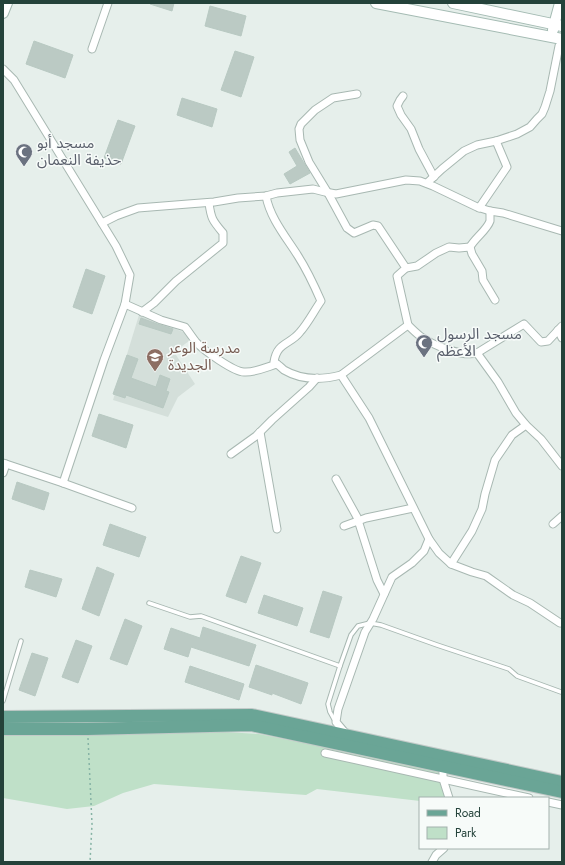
<svg xmlns="http://www.w3.org/2000/svg" width="565" height="865" font-family="Jost,'Noto Sans Arabic',sans-serif">
<rect width="100%" height="100%" fill="#e6efeb"/>
<polygon fill="#d4dfda" points="139,315 186,333 189,341 174,352 195,384 178,397 168,417 113,400"/>
<polygon fill="#bfe0c8" points="223,732 259,734 439,770 445,798 420,798 420,801 317,789 306,795 154,784 123,793 94,806 67,809 3,798 3,735"/>
<g fill="#bbcac4" stroke="#b8c9c2">
<polygon points="151,3 174,3 172,11 150,4"/>
<polygon points="210,6 246,16 241,36 205,26"/>
<polygon points="34,41 73,55 65,78 26,64"/>
<polygon points="235,51 254,57 241,97 221,90"/>
<polygon points="182,98 217,109 212,127 177,115"/>
<polygon points="118,120 135,126 121,164 104,158"/>
<polygon points="295,148 310,173 290,184 284,174 297,166 289,152"/>
<polygon points="86,269 105,276 92,314 73,307"/>
<polygon points="141,318 160,325 173,329 171,334 139,324"/>
<polygon points="127,355 138,359 131,378 156,387 160,375 170,379 166,391 169,392 163,408 126,395 125,398 113,394"/>
<polygon points="99,414 133,425 126,448 92,436"/>
<polygon points="17,482 49,493 44,510 12,499"/>
<polygon points="110,524 146,537 139,557 103,545"/>
<polygon points="241,556 261,563 246,603 226,596"/>
<polygon points="97,567 114,574 99,616 82,609"/>
<polygon points="30,570 62,579 56,597 25,587"/>
<polygon points="323,591 342,597 329,638 310,632"/>
<polygon points="264,595 303,608 297,626 258,613"/>
<polygon points="125,619 142,626 127,665 110,659"/>
<polygon points="203,627 256,645 249,666 191,647 188,657 164,649 171,628 200,638"/>
<polygon points="76,640 92,646 78,683 62,677"/>
<polygon points="32,653 48,658 35,696 19,690"/>
<polygon points="256,665 308,683 301,704 272,693 272,695 249,687"/>
<polygon points="190,666 244,684 239,700 185,682"/>
</g>
<g fill="none" stroke-linecap="round" stroke-linejoin="round">
<g stroke="#a8b8b2" stroke-width="5.5">
<g id="lane">
<polyline points="149,603 190,617 201,616 340,666"/>
<polyline points="3,701 21,641"/>
<polyline points="335,721 330,712 328,704 340,666 351,635 358,626 370,623 381,625 437,645 509,669 517,676 561,692"/>
</g>
</g>
<g stroke="#a8b8b2" stroke-width="9">
<g id="street">
<polyline points="92,49 108,3"/>
<polyline points="3,69 14,80 116,246 130,275 125,304 104,360 63,483"/>
<polyline points="403,96 400,100 397,106 401,115 411,129 419,149 434,177"/>
<polyline points="427,183 442,169 464,151 477,145 496,141 517,134 530,127 537,119 542,114 545,107 550,91 559,46 562,43"/>
<path d="M 266,196 C 270,218 286,237 298,256 C 307,270 314,285 321,301 C 314,311 308,323 300,332 C 290,345 277,342 274,362 C 277,364 281,367 284,370 C 301,380 322,380 341,375 L 408,325 L 397,276 L 406,268 L 378,226 L 373,225 L 354,233 L 347,228 L 328,193 L 309,162 L 300,140 L 299,129 L 301,124 L 315,110 L 333,98 L 357,94"/>
<polyline points="479,208 507,167 496,141"/>
<path d="M 490,211 C 490,214 490,218 490,221 C 487,230 475,238 470,247 L 472,254 L 482,271 L 483,280 L 495,300"/>
<polyline points="102,223 116,216 138,208 188,204 214,202 238,198 266,196 277,193 313,189 325,192 336,194 406,180 420,181 433,186 477,207 490,211 503,213 562,231"/>
<polyline points="406,268 417,266 436,253 449,247 459,248 470,247"/>
<path d="M 125,304 L 161,320 L 185,327 C 189,332 192,337 196,342 C 203,350 234,372 244,372 C 254,373 267,367 277,364"/>
<path d="M 142,312 L 154,303 L 176,281 L 223,243 L 223,233 C 213,221 211,219 209,203"/>
<path d="M 408,325 C 412,329 416,333 420,336 C 432,345 462,357 477,353 L 524,324 L 541,342 L 548,341 L 562,326"/>
<polyline points="558,330 562,338"/>
<polyline points="477,353 498,382 516,413 526,425 541,439 562,466"/>
<polyline points="341,375 369,418 429,539 424,551 412,563 392,577 373,619 365,632 338,709 336,722 347,735"/>
<polyline points="260,432 277,529"/>
<polyline points="231,454 256,436 272,420 309,387 317,378"/>
<polyline points="3,463 63,483 132,508"/>
<polyline points="3,473 6,464"/>
<polyline points="336,479 357,517 377,580 384,594"/>
<polyline points="553,524 562,516"/>
<polyline points="344,526 366,518 413,508"/>
<polyline points="429,539 439,553 451,564 472,572 486,576 513,595 530,603 560,623"/>
<polyline points="451,564 472,531 482,509 485,494 495,460 512,435 526,425"/>
<polyline points="325,753 529,798"/>
<polyline points="443,766 443,779 449,798"/>
<polyline points="548,802 562,805"/>
<polyline points="432,862 436,855 444,848"/>
</g>
</g>
<g stroke="#a4bbb3" stroke-width="12">
<g id="secondary">
<polyline points="376,3 562,39"/>
<polyline points="453,3 562,26"/>
<polyline points="3,13 7,3"/>
<polyline points="553,30 554,25 560,3"/>
</g>
</g>
<g stroke="#c2cac8" stroke-width="14">
<g id="primary">
<polyline points="3,717 252,715 562,782"/>
<polyline points="3,729 87,729 251,725 562,792"/>
</g>
</g>
<polyline stroke="#86b3a5" stroke-width="1.5" stroke-dasharray="2 3" stroke-linecap="butt" points="88,738 92,824 90,862"/>
<use href="#lane" stroke="#fff" stroke-width="3.5"/>
<use href="#street" stroke="#fff" stroke-width="7"/>
<use href="#secondary" stroke="#fff" stroke-width="10"/>
<use href="#primary" stroke="#6aa596" stroke-width="12"/>
</g>
<defs>
<g id="mosque-pin" transform="scale(0.9)"><path d="M0 17L-7.5 6A9.5 9.5 0 1 1 7.5 6Z" fill="#6b7280" stroke="#f7fbf9"/><path d="M3.5-4.9A6 6 0 1 0 3.5 4.9A5 5 0 1 1 3.5-4.9Z" fill="#fff"/></g>
<g id="school-pin" transform="scale(0.9)"><path d="M0 17L-7.5 6A9.5 9.5 0 1 1 7.5 6Z" fill="#8d6e63" stroke="#f7fbf9"/><path d="M0-5L7-2L0 1L-7-2ZM-4 1L0 2.5L4 1V4Q0 6-4 4Z" fill="#fff"/></g>
</defs>
<g fill-rule="evenodd">
<use href="#mosque-pin" x="24" y="152"/>
<use href="#mosque-pin" x="424" y="343"/>
<use href="#school-pin" x="155" y="357"/>
</g>
<g text-anchor="middle" dominant-baseline="central" stroke-width="3" stroke-linejoin="round" paint-order="stroke">
<g font-size="15" fill="#5b616d" stroke="#f7fbf9" text-anchor="start">
<text x="37" y="143">مسجد أبو<tspan x="37" dy="17">حذيفة النعمان</tspan></text>
<text x="437" y="334">مسجد الرسول<tspan x="437" dy="17">الأعظم</tspan></text>
</g>
<g font-size="15" fill="#785e54" stroke="#f7fbf9" text-anchor="start">
<text x="168" y="348">مدرسة الوعر<tspan x="168" dy="17">الجديدة</tspan></text>
</g>
</g>
<rect width="565" height="865" fill="none" stroke="#24423a" stroke-width="8"/>
<rect x="419" y="797" width="130" height="52" fill="#f7fbf9" stroke="#a3b1ad"/>
<rect x="427" y="810" width="20" height="6" fill="#6aa596" stroke="#a3b1ad"/>
<text x="455" y="817" font-size="12" fill="#24423a">Road</text>
<rect x="427" y="827" width="20" height="12" fill="#bfe0c8" stroke="#a3b1ad"/>
<text x="455" y="837" font-size="12" fill="#24423a">Park</text>
</svg>
